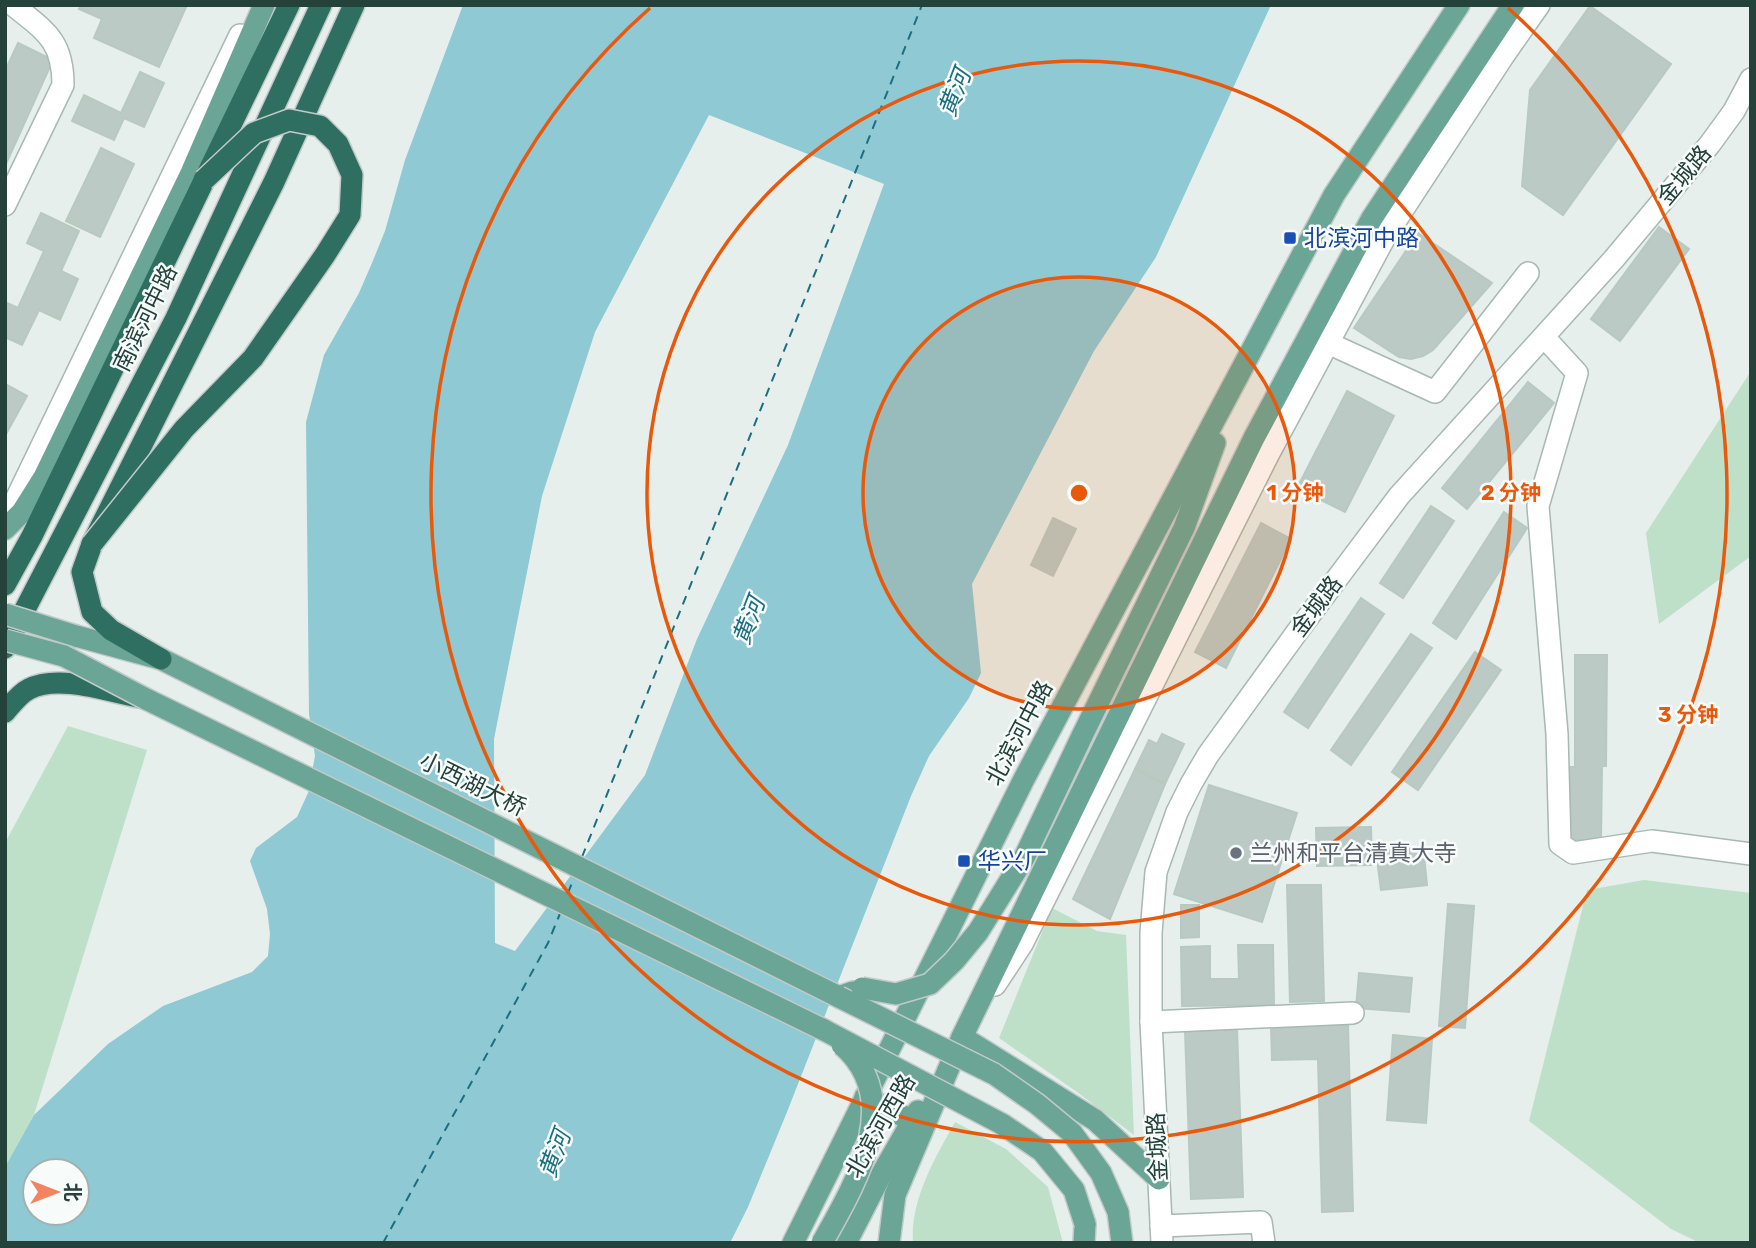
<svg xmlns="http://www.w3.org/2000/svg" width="1756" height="1248" font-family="Rubik,'Noto Sans SC',sans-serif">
<rect width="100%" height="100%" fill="#e6efeb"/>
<g fill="#bfe0c8">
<polygon points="1751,371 1751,556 1659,624 1646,533"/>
<polygon points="68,726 147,750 34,1115 5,1167 5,843"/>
<polygon points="1644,880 1751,893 1751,1243 1700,1243 1671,1229 1529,1121 1587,890"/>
<polygon points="1052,908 1097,931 1126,935 1134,1135 1077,1092 999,1038"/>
<path d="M 955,1122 L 1006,1149 L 1048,1187 L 1063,1243 L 913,1243 C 910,1200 935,1158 955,1122 Z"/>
</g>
<path fill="#8ec9d4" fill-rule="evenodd" d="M 463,5 L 1271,5 L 1156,257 L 1094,351 L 972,584 L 981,673 L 969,698 L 929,756 L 911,796 L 787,1112 L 748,1207 L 730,1243 L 5,1243 L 5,1167 L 34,1115 L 108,1044 L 163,1006 L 252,972 L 268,956 L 270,934 L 267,909 L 250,861 L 256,848 L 297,817 L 308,793 L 315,756 L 309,714 L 306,422 L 324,355 L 359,293 L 372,263 L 385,231 L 405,160 ZM 709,115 L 884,184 L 788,445 L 697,639 L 645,775 L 515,951 L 495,943 L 494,739 L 542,496 L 595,332 ZM 35,1171 L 77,1171 L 77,1213 L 35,1213 Z"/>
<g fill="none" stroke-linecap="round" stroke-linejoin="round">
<g stroke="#1c6f80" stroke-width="2" stroke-dasharray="9 7" stroke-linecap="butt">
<polyline points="582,857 922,5"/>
<polyline points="568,893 575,875"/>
<polyline points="383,1243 548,943 561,911"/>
</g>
</g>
<g fill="#bbcac4" stroke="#b8c9c2" stroke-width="2">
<polygon points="81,5 187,5 159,67 94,38 102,19 79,9"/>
<polygon points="1590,6 1671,64 1563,215 1522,186 1530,90"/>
<polygon points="18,43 53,60 5,166 5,71"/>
<polygon points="140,72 164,83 144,127 124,118 114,140 72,121 84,95 121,113"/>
<polygon points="101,148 134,164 100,237 66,221"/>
<polygon points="41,213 79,231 61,271 78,279 60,320 39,310 22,345 5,337 5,302 18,308 44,251 27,243"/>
<polygon points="1659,227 1689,249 1620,341 1591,319"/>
<polygon points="1418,233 1492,283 1433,350 1423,356 1411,359 1399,357 1354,328"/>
<polygon points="1528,382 1554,403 1467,509 1442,488"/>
<polygon points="5,384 27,396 5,436"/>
<polygon points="1347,391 1394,416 1345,512 1297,488"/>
<polygon points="1431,506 1454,521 1403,598 1380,583"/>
<polygon points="1504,512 1527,528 1456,639 1433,623"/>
<polygon points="1053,518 1076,529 1053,576 1031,565"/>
<polygon points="1261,523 1291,539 1226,668 1195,652"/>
<polygon points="1361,598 1384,614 1308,728 1284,712"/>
<polygon points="1411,634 1432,648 1351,765 1331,750"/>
<polygon points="1475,652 1501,670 1418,790 1392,772"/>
<polygon points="1575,655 1607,655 1606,766 1602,766 1601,840 1570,840 1570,767 1575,767"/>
<polygon points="1162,734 1184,744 1165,784 1135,769 1149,740 1157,744"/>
<polygon points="1135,769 1165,784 1110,919 1073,899"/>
<polygon points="1209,785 1297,813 1262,922 1174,894"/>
<polygon points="1371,827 1372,865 1317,866 1316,828"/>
<polygon points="1423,846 1427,885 1381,890 1376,852"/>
<polygon points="1287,885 1321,885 1324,1001 1290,1002"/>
<polygon points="1448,904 1474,906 1465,1028 1439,1026"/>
<polygon points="1181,905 1199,905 1199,937 1181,938"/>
<polygon points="1238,945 1273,945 1274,1005 1182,1006 1181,947 1210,946 1210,979 1239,979"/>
<polygon points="1359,973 1412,978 1409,1012 1356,1008"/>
<polygon points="1348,1024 1353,1211 1322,1212 1318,1059 1272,1060 1271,1026"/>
<polygon points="1237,1029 1243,1197 1191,1199 1185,1031"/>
<polygon points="1393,1035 1432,1039 1426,1123 1387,1120"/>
</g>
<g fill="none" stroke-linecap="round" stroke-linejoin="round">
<g stroke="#a8b8b2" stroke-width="24">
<g id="minor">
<path d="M 5,205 L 63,85 C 63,40 45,31 13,5"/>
<polyline points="1544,337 1577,373 1538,506 1557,734 1560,844 1573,853 1652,841 1751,854"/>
<polyline points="1328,343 1435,392 1528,273"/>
<polyline points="5,522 240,35"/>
<polyline points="995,985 1022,944 1268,455 1385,237 1504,55 1539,5"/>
<polyline points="1151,1022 1353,1013"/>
<polyline points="1161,1226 1261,1222 1264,1243"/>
<polyline points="1162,1243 1151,1022 1151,933 1156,872 1177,812 1191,784 1208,755 1297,632 1399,496 1613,260 1710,144 1734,111 1751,79"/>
</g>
</g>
<g stroke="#c2cac8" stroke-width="24">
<g id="major">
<polyline points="5,529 22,512 44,477 191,173 264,5"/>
<polyline points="76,636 161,659 839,997 853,992"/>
<polyline points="146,699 824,1030"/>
<polyline points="1082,736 1184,528 1215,443"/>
<polyline points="962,1037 1095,1120 1159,1179"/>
<polyline points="865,1097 913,1121"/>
<polyline points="1118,1212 1122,1243"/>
<polyline points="793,1243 1024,779 1334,195 1459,5"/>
<polyline points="846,1243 880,1177 918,1111"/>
<polyline points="889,1243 895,1195 962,1037 1254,438 1372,218 1513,5"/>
<polyline points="1084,1243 1085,1224"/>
</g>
</g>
<g stroke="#c2cac8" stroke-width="24">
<g id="highway">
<polyline points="5,585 32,536 289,5"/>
<polyline points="5,648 176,318 321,5"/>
<polyline points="161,659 111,630 92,612 82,572 92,544 274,182 354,5"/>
<path d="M 5,712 C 12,704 19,694 29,689 C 58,674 107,691 138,697"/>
</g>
</g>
<use href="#minor" stroke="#fff" stroke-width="21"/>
<use href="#major" stroke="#6aa596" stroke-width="21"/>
<use href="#highway" stroke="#2f6f62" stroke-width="21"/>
<g stroke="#c2cac8" stroke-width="24" stroke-linecap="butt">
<g id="major-bridge">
<polyline points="5,614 76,636"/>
<polyline points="5,640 64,656 146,699"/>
<polyline points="862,988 896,994 930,984 954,961 978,932 1024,858 1082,736"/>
<polyline points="839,997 994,1074 1037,1104 1072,1133 1101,1173 1118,1212"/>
<polyline points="824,1030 1002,1124 1042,1151 1074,1190 1085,1224"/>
<path d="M 822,1243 C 855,1184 906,1100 842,1045"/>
</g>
</g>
<g stroke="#c2cac8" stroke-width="24" stroke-linecap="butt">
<polyline id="highway-bridge" points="92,544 184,429 253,358 325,255 350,215 352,175 338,144 320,126 289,120 254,133 204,180"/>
</g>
<use href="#major-bridge" stroke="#6aa596" stroke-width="21"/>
<use href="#highway-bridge" stroke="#2f6f62" stroke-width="21"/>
</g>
<circle cx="1079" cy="493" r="216" fill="#e8590c" fill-opacity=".12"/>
<g fill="none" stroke="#e8590c" stroke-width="3.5">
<circle cx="1079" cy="493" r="216"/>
<circle cx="1079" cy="493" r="432"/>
<path d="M1508 8A648 648 0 1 1 650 8"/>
</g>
<g fill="#1a4fb4" stroke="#f7fbf9" stroke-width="2.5">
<rect x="1283" y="231" width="14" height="14" rx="3.5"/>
<rect x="957" y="854" width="14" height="14" rx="3.5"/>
</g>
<circle fill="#6b7280" stroke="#f7fbf9" stroke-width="2.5" cx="1236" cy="853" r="7"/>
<g text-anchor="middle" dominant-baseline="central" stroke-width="5" stroke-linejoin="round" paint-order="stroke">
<g font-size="23" fill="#24423a" stroke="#f7fbf9">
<text transform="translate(1684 175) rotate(-50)">金城路</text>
<text transform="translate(145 318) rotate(-64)">南滨河中路</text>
<text transform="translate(1316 606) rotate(-53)">金城路</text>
<text transform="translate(1019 733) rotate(-62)">北滨河中路</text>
<text transform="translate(473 784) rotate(26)">小西湖大桥</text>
<text transform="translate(880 1126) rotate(-60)">北滨河西路</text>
<text transform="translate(1157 1147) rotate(-93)">金城路</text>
</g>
<g font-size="23" fill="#164399" stroke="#f7fbf9" text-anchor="start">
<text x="1304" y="238">北滨河中路</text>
<text x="978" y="861">华兴厂</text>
</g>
<g font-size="23" fill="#5b616d" stroke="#f7fbf9" text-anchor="start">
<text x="1250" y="853">兰州和平台清真大寺</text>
</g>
<g font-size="24" font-style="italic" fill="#1c6f80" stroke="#f7fbf9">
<text transform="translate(955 93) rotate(-69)">黄河</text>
<text transform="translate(749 621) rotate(-69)">黄河</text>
<text transform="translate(555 1154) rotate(-70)">黄河</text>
</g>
</g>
<circle cx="1079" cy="493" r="10" fill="#e8590c" stroke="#f7fbf9" stroke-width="3.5"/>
<g font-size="21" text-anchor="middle" font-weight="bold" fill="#e8590c" stroke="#f7fbf9" stroke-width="5" stroke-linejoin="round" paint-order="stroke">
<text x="1295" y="500">1 分钟</text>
<text x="1511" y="500">2 分钟</text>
<text x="1688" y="722">3 分钟</text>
</g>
<rect width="1756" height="1248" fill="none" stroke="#24423a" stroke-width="14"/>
<g transform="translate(56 1192) rotate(90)"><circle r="33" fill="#f7fbf9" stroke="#a3b1ad" stroke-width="2"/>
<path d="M0-5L12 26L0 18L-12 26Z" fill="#f4845f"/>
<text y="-10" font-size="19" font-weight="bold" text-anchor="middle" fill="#24423a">北</text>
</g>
</svg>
